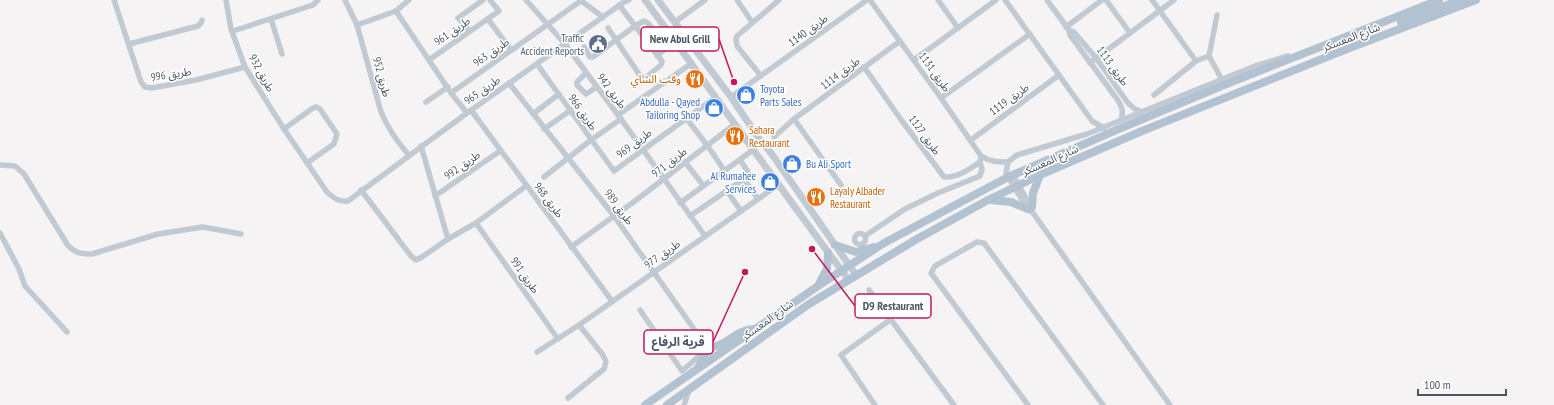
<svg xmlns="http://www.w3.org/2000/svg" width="1554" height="405" font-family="'PT Sans Narrow','Noto Sans Arabic',sans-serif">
<rect width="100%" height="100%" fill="#f5f3f3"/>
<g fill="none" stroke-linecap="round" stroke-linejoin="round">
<g stroke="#c1cad2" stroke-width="5.5">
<polyline points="114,0 141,82 145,87 152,88 196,80 245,67"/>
<path d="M 226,0 L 231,29 L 245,67 L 284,129 L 327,192 C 334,198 338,202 348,201 L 467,113 L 624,2 L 629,0"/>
<path d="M 345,0 L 357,25 L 381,112 C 388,128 397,142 409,155"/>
<polyline points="526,0 565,44 621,119 705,236"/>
<polyline points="580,0 603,17"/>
<polyline points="737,0 752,22"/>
<path d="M 870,0 L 941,98 L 981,156 C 990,162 998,162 1008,162"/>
<polyline points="938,0 958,28"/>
<polyline points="1005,0 1092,121 1104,128"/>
<path d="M 1047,0 L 1069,30 L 1070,35 L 1117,99 C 1122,107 1124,111 1121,120"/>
<polyline points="1106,0 1130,33"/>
<polyline points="1152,0 1196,61"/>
<polyline points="396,11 451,93 467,113"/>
<polyline points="1217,15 1209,56 1222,80"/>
<polyline points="271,19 282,54"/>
<polyline points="488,19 511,50"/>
<polyline points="675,22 705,0"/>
<polyline points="357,25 396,11 409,0"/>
<polyline points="1066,27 1102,0"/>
<polyline points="608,28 641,77 644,79 661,65 662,61 619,5"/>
<polyline points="1069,30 1074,32 1096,58 1128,103 1135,109 1142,112"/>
<polyline points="233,31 313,5 318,0"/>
<polyline points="470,31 458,18 483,0"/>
<polyline points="129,44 198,26 201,23 202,20"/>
<polyline points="584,47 590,57 593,57 635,26 644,21 648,23 665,45 664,50 657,56"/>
<polyline points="429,60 499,11 490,0"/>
<polyline points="914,60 996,0"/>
<polyline points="1090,63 1174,0"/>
<polyline points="537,64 614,171 716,97"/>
<path d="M 864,67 L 902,121 L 944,177 C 957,178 970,169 980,162 L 981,156"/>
<polyline points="586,73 577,82 577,85 586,94 597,87"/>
<polyline points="761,76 737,46 736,40 737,36 779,0"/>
<polyline points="509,83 614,216 706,346"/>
<polyline points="451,93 582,0"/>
<polyline points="1154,95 1196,61 1209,56"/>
<polyline points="731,97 867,0"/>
<polyline points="941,98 1030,34"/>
<polyline points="426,102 448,87"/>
<polyline points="471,110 612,301"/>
<polyline points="533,114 559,94"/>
<polyline points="618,115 692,63"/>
<polyline points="686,118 707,145 724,170"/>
<polyline points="794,119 841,185"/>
<polyline points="284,129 313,108 316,107 320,109 337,134 334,144 307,163"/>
<polyline points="544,129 571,110"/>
<polyline points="774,137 794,119 900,41"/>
<polyline points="971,140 1059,75"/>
<polyline points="421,146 448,239"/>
<polyline points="685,162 703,185"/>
<path d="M 0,165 L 15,166 L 24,174 L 67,244 C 74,253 81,254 92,254 L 158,234 L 203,227 L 241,234"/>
<polyline points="1013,175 1031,207"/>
<polyline points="544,177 591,140 621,119"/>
<polyline points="744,179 758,199"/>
<polyline points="361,190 411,256 416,260 422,257 448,239 476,223 526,186"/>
<polyline points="727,191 741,211"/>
<polyline points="435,196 500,151"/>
<polyline points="680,203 753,150"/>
<polyline points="690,216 747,177 748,172 740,160"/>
<polyline points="476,223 558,339"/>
<polyline points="0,233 19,269 25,286 67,332"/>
<circle cx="860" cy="239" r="5.5"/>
<polyline points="865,236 905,209 938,193 980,176 982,169 980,162"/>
<polyline points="571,247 635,201 735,124"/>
<polyline points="869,290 954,405"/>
<polyline points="640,310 682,371 705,351"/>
<circle cx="708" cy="349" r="4"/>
<polyline points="537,352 579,325 778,185"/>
<polyline points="568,398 604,369 606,362 603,355 579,325"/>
<polyline points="684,405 689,390"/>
<polyline points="875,405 841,355 890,320"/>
<polyline points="1028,405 931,273 935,266 977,242 984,243 1103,405"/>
<polyline points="1170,405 1033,213 1028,209 1008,177 1006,173 1008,162 1017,155 1087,134 1255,66 1288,56"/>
</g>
<g stroke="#c1cad2" stroke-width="7">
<path d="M 645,0 C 713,93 779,187 848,279"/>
<polyline points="658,0 731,97 760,140 771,153 856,275"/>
</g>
<g stroke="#b3c2d1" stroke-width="8">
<polyline points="1401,23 1460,0"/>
<polyline points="991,200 1011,202 1028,209"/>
<polyline points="1032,207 1033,193 1040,175"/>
<polyline points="835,245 856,252 874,247"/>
<polyline points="819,284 827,269 828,253"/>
<path d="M 712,347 C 728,345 736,330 754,329"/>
<polyline points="698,368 706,352"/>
<polyline points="645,405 818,286 884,243 1008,177 1121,128 1224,85 1439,0"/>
<polyline points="667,405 809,304 917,239 988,200 1040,175 1142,131 1347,49 1476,0"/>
</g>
</g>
<defs>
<g id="civic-disc" transform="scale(1)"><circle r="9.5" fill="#5c6f8a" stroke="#fff"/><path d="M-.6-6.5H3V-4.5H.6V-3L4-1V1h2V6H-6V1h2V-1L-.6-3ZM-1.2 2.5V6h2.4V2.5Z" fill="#fff"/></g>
<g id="restaurant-disc" transform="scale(1)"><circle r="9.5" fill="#e8710a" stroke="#fff"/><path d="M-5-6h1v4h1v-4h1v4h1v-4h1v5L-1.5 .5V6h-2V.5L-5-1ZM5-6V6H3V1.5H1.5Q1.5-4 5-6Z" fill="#fff"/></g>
<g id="shop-disc" transform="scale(1)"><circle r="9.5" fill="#3f7fe0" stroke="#fff"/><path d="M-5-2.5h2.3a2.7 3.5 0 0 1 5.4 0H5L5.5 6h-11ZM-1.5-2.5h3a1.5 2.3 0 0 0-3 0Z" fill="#fff"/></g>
</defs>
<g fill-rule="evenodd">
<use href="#civic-disc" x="598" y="44"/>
<use href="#restaurant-disc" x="695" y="79"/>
<use href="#shop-disc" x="746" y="95"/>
<use href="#shop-disc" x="714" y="108"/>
<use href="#restaurant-disc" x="735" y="136"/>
<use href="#shop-disc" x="792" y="164"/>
<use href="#shop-disc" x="770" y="182"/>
<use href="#restaurant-disc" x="816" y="197"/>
</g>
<g text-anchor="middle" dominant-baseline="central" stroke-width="3" stroke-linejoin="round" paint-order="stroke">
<g font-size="11" fill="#4a5661" stroke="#fff">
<text transform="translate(808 30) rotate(-36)">طريق 1140</text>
<text transform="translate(452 31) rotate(-35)">طريق 961</text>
<text transform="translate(1351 37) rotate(-21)">شارع المعسكر</text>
<text transform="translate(491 52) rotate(-35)">طريق 963</text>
<text transform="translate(1113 66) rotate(54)">طريق 1113</text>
<text transform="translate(935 72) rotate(54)">طريق 1131</text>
<text transform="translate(262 73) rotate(61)">طريق 932</text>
<text transform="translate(840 73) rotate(-37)">طريق 1114</text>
<text transform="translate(171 74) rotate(-9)">طريق 996</text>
<text transform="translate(382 77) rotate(75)">طريق 952</text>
<text transform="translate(482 90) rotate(-35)">طريق 965</text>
<text transform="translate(612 91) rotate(53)">طريق 942</text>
<text transform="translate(1009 99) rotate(-36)">طريق 1119</text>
<text transform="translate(583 112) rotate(55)">طريق 966</text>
<text transform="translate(925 135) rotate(54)">طريق 1127</text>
<text transform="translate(634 143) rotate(-37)">طريق 969</text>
<text transform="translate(1050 160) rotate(-24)">شارع المعسكر</text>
<text transform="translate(669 162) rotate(-38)">طريق 971</text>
<text transform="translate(462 165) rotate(-35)">طريق 992</text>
<text transform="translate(549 200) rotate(53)">طريق 968</text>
<text transform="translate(619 207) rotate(54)">طريق 989</text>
<text transform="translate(662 254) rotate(-35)">طريق 977</text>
<text transform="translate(525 275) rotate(55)">طريق 991</text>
<text transform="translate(767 320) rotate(-36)">شارع المعسكر</text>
</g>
<g font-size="11" fill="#4e5e75" stroke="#fff" text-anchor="end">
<text x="584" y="38">Traffic<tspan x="584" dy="13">Accident Reports</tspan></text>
</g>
<g font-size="11" fill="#c56008" stroke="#fff" text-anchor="start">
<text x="681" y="79" text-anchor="end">وقت الشاي</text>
<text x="749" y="130">Sahara<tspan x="749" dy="13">Restaurant</tspan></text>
<text x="830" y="191">Layaly Albader<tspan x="830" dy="13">Restaurant</tspan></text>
</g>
<g font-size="11" fill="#366cbe" stroke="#fff" text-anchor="start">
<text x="760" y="89">Toyota<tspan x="760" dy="13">Parts Sales</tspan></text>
<text x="700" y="102" text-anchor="end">Abdulla - Qayed<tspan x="700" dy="13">Tailoring Shop</tspan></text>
<text x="806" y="164">Bu Ali Sport</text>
<text x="756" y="176" text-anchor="end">Al Rumahee<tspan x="756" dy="13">Services</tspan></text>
</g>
</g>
<path fill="none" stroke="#c2185b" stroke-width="1.5" d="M734 82L719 39M812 249L855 306M745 272L713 342"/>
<g fill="#c2185b" stroke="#fff" stroke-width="1.5">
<circle cx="734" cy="82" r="4"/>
<circle cx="812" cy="249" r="4"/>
<circle cx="745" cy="272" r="4"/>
</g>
<g fill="#fff" stroke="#c2185b" stroke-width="1.5">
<rect x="641" y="27" width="78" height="24" rx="4"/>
<rect x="855" y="294" width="76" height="24" rx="4"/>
<rect x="644" y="330" width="69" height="24" rx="4"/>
</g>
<g font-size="12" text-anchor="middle" font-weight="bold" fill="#4a5661">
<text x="680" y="43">New Abul Grill</text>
<text x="893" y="310">D9 Restaurant</text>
<text x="678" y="346">قرية الرفاع</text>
</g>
<path d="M1418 389v6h88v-6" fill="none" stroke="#4a5661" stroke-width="2"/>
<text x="1424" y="389" font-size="12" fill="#4a5661" stroke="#ffffff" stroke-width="3" paint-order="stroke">100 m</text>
</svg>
